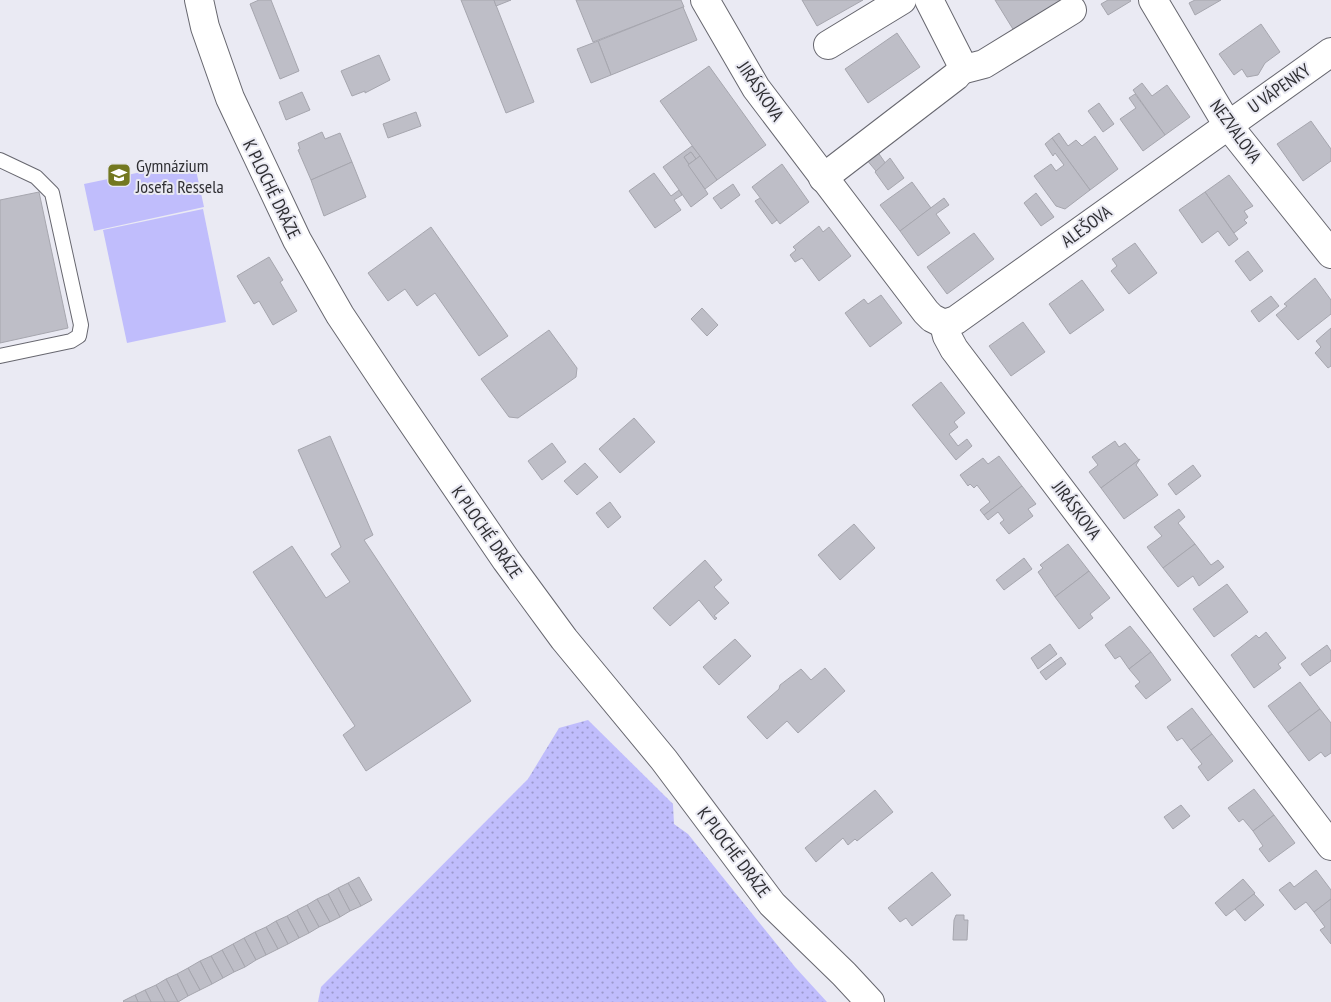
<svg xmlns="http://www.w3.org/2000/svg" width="1331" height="1002" font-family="'PT Sans Narrow',sans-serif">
<defs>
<pattern id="grass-dots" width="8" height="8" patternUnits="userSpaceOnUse" patternTransform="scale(1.25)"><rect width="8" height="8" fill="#c0bdfc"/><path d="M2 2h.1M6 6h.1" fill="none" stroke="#9c9acd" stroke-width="1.8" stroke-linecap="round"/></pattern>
</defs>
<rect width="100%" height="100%" fill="#eaeaf3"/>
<polygon fill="url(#grass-dots)" points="588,720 673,804 674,824 688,834 795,967 827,1002 318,1002 321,987 528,779 559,728"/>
<g fill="#c0bdfc">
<polygon points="194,161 204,207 94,231 84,184"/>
<polygon points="203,209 226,322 127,343 103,230"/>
</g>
<g fill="#bebec7" stroke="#a6a6ae">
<polygon points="259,0 271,0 299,71 280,79 250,4"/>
<polygon points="461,0 494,0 534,102 506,113"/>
<polygon points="494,0 511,0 496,6"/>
<polygon points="576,0 681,0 684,7 593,42"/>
<polygon points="802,0 863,0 817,26"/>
<polygon points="995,0 1069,0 1016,34"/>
<polygon points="1108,0 1130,0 1131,1 1108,15 1101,4"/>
<polygon points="1195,0 1221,0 1195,15 1189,3"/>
<polygon points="683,7 697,40 611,75 598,41"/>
<polygon points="1261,24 1280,52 1265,63 1258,75 1247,77 1242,69 1234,75 1219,54"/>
<polygon points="897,33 920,67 868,103 845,69"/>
<polygon points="598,41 611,75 591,83 577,49"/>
<polygon points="379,55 390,80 365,93 365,91 352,96 341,71"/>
<polygon points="709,66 766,145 717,180 660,101"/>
<polygon points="1142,83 1152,96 1167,85 1190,117 1165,135 1133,90"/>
<polygon points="302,92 310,110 286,120 279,102"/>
<polygon points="1135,94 1165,135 1143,151 1120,119 1136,108 1129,98"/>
<polygon points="1099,103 1114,124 1103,132 1088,111"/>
<polygon points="416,112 421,126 388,138 383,124"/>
<polygon points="1311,121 1331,149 1331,161 1303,181 1277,144"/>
<polygon points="322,132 325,139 340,133 352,162 311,180 298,150 300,149 298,143"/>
<polygon points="1059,133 1068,146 1076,140 1082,146 1095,136 1118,169 1090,190 1052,138"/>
<polygon points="1052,138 1090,190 1065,209 1056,206 1034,176 1051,164 1056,171 1064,165 1055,153 1053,156 1045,144"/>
<polygon points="692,146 700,156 696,159 691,152 684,157 708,194 691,207 663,167"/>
<polygon points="877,151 886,164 876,171 866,159"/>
<polygon points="691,152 696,159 689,164 684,157"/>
<polygon points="700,156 717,180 705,189 688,165"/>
<polygon points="890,158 904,178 888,190 875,172"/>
<polygon points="352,162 366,197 324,216 311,180"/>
<polygon points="782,164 809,202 780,224 752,187"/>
<polygon points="654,173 671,196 679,190 682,195 674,200 681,210 655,228 629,191"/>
<polygon points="1229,175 1253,206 1244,211 1248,217 1244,220 1247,223 1234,233 1205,192"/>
<polygon points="912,182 931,208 900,231 880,205"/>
<polygon points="733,184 740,195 721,209 713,198"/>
<polygon points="39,192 68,328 0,343 0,200"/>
<polygon points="1205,192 1238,239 1229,246 1218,231 1202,243 1179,210"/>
<polygon points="1036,193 1054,217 1041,226 1024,203"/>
<polygon points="760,198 777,220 772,224 755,201"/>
<polygon points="944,198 949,205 936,214 950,233 918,256 900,231"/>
<polygon points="819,226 823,232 829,227 851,256 819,281 802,258 795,262 790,255 796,250 793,247"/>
<polygon points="431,227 508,336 479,356 435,293 417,306 405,289 388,301 368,273"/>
<polygon points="974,233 994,259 947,294 927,267"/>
<polygon points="1135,243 1157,273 1129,294 1111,271 1117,266 1112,259"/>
<polygon points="1248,251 1263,271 1250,281 1235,261"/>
<polygon points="269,257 283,280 280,282 297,311 273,325 259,301 254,304 237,276"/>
<polygon points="1315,278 1331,300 1331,314 1298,340 1276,315 1287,306 1284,304"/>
<polygon points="1082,280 1104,310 1070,334 1049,304"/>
<polygon points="881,295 902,323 870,347 845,313 864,299 868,304"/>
<polygon points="1271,296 1279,306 1259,322 1251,311"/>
<polygon points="702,308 718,325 707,336 691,319"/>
<polygon points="1023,322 1045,352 1011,376 989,346"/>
<polygon points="1331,328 1331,366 1328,368 1315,353 1321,347 1316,341"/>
<polygon points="549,330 577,368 576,377 518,418 509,417 481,379"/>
<polygon points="941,382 965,413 954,422 958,427 949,434 958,446 967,439 972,446 956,460 912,405"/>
<polygon points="634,418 655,442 620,473 599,449"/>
<polygon points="330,436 373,535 364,540 471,701 366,771 343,735 355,726 253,572 292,546 326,598 350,582 331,554 341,547 298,450"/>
<polygon points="1115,441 1119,447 1125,443 1139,460 1101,488 1089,472 1098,465 1092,457"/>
<polygon points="552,443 566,462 542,480 528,461"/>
<polygon points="999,456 1022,486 984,515 980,510 990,502 977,485 974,488 970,484 968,486 960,475 983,458 988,464"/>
<polygon points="1140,459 1136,465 1158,495 1124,519 1101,488"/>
<polygon points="585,463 598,477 577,495 564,481"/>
<polygon points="1193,465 1201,476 1176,495 1168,484"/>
<polygon points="1022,486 1036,504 1028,509 1033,516 1009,534 1000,523 1004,520 998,512 988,520 984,515"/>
<polygon points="610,502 621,517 608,528 596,513"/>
<polygon points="1179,509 1185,517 1178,523 1195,544 1163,568 1147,547 1162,536 1154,527"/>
<polygon points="854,524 875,548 840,580 818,555"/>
<polygon points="1068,544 1089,571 1055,597 1038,572 1043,568 1040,565"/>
<polygon points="1195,544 1211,565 1218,560 1224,567 1199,586 1193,576 1178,587 1163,568"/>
<polygon points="1024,558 1032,569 1004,590 996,580"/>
<polygon points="705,560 722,580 714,587 729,603 714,616 717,618 715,620 699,600 670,626 653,608"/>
<polygon points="1089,571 1110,598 1090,614 1093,618 1079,629 1055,597"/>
<polygon points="1227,584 1248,612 1214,637 1193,609"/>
<polygon points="1130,626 1151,652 1129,669 1120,656 1115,659 1105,645"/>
<polygon points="1266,632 1286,658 1278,664 1281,668 1254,688 1231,655 1256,635 1259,638"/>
<polygon points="735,639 751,656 719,685 703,667"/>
<polygon points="1050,644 1057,654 1038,669 1031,658"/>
<polygon points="1327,645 1331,651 1331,661 1310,676 1301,664"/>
<polygon points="1151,652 1171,680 1146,699 1135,686 1140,682 1129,669"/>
<polygon points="1061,657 1066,664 1046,680 1040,672"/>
<polygon points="825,668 845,691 798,733 787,721 767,739 747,717 779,689 780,685 801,669 811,680"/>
<polygon points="1300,682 1320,709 1288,733 1268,706"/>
<polygon points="1192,708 1212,734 1191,750 1182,738 1177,741 1167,727"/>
<polygon points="1320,709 1331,723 1331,753 1325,757 1321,752 1309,761 1288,733"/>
<polygon points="1212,734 1233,761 1208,781 1198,767 1202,764 1191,750"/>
<polygon points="1254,789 1274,815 1253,831 1243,819 1239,822 1228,808"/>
<polygon points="875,790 893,812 857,841 855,839 848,845 843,838 816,862 805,848"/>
<polygon points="1181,805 1190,816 1173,829 1164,817"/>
<polygon points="1274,815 1295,843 1269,862 1259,849 1263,846 1253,831"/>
<polygon points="1316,870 1331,890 1331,899 1314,912 1306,902 1295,910 1279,890 1290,882 1294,887"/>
<polygon points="932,872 951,895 912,926 906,918 900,922 888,908"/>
<polygon points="359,877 372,900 361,906 348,883"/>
<polygon points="1243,879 1255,893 1226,916 1215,903"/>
<polygon points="348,883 361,906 350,911 338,888"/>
<polygon points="338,888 350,911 340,917 328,894"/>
<polygon points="328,894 340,917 330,922 317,899"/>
<polygon points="1254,894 1264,905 1245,921 1235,909"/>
<polygon points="317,899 330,922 319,927 307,905"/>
<polygon points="1331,899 1331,944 1320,930 1325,927 1314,912"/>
<polygon points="307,905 319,927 309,933 297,910"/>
<polygon points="297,910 309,933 299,938 287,916"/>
<polygon points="956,915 964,915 964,920 968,920 967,940 953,940 954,920"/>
<polygon points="287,916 299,938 288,944 276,921"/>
<polygon points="276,921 288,944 278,949 266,927"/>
<polygon points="266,927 278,949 266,955 255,932"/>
<polygon points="255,932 266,955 256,960 244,938"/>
<polygon points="244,938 256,960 245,967 233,944"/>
<polygon points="233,944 245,967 234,972 222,950"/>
<polygon points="222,950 234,972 223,978 211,956"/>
<polygon points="211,956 223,978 212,984 200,961"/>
<polygon points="200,961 212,984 200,990 188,968"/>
<polygon points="188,968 200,990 188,996 177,974"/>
<polygon points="177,974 188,996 178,1002 166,979"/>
<polygon points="166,979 178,1002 165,1002 156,985"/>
<polygon points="156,985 165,1002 151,1002 145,990"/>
<polygon points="145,990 151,1002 138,1002 135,995"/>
<polygon points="135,995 138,1002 124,1002 123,1001"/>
</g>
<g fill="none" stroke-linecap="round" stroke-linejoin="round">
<g stroke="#67676f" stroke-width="16">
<polyline id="service" points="0,160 36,177 52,193 81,325 79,336 71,341 0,356"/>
</g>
<g stroke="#67676f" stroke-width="30">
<g id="minor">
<polyline points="199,0 205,27 230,98 297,240 340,315 388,387 506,560 564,639 664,760 772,904 844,974 870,1002"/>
<polyline points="705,0 756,88 926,312 932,318 944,324"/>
<polyline points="1153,0 1227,124 1331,254"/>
<polyline points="828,45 902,0"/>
<polyline points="961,70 984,64 1072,10"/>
<polyline points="823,178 956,76 961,70 960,61 929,0"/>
<polyline points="944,324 947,336 954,349 1331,846"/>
<polyline points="944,324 956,320 1331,52"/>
</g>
</g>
<use href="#service" stroke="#fff" stroke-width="14"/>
<use href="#minor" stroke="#fff" stroke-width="28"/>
</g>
<defs>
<g id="school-square" transform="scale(1.25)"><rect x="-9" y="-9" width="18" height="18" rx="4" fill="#737820" stroke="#eaeaf3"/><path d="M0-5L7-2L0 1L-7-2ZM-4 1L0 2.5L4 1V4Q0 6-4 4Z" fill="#fff"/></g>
</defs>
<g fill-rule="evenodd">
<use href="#school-square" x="119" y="175"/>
</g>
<g text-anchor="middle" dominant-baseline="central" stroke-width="4" stroke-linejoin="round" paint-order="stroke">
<g font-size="18" fill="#303034" stroke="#eaeaf3">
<text transform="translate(1279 88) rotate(-35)">U VÁPENKY</text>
<text transform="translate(761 91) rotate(56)">JIRÁSKOVA</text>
<text transform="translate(1236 131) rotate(54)">NEZVALOVA</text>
<text transform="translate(272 189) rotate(64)">K PLOCHÉ DRÁZE</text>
<text transform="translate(1086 226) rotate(-36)">ALEŠOVA</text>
<text transform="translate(1077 510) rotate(53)">JIRÁSKOVA</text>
<text transform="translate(487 532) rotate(55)">K PLOCHÉ DRÁZE</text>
<text transform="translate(734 852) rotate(53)">K PLOCHÉ DRÁZE</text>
</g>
<g font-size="18" fill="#303034" stroke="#eaeaf3" text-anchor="start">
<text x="136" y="165">Gymnázium<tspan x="136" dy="21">Josefa Ressela</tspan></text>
</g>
</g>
</svg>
